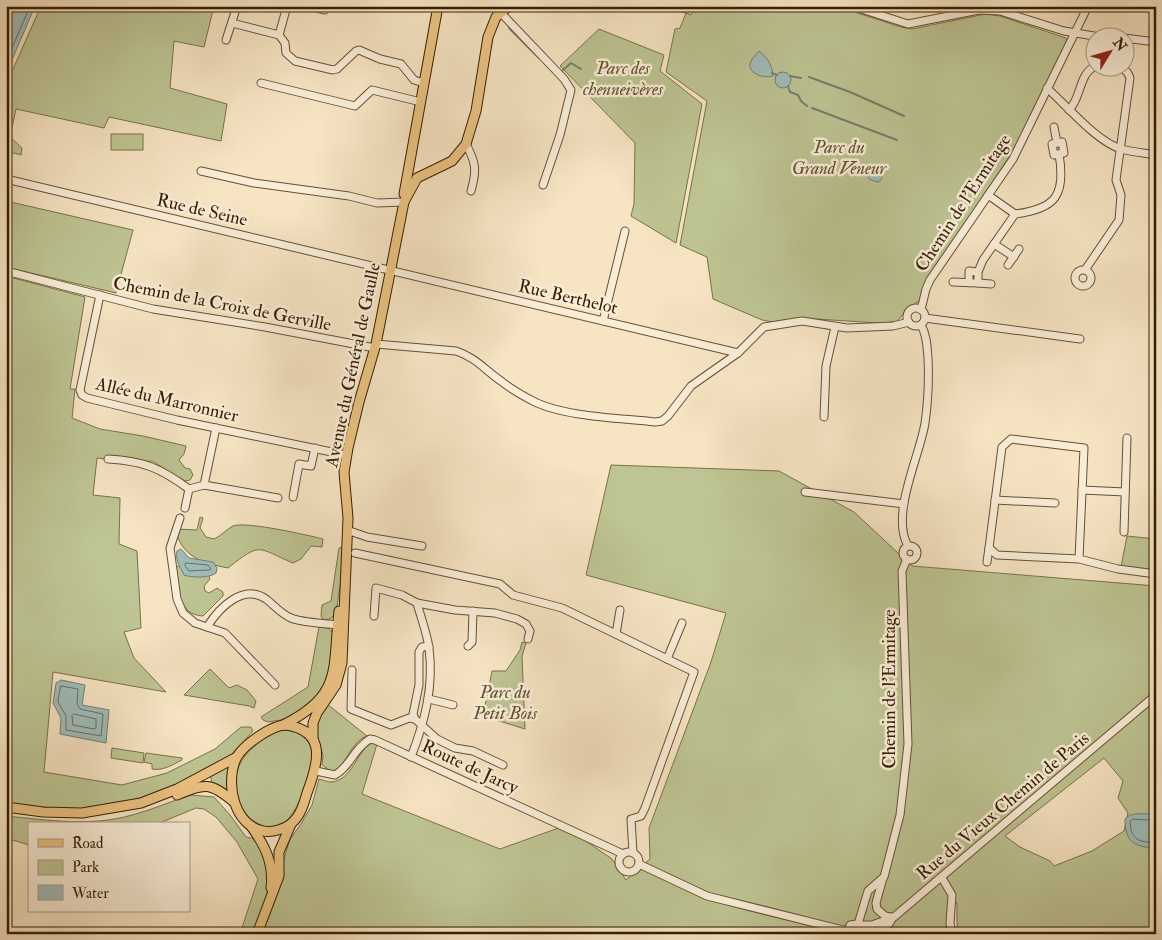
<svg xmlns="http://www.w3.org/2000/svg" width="1162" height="940" font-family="'IM FELL Double Pica',serif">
<rect width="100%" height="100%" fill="#f6e4c3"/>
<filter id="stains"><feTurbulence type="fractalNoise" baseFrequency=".004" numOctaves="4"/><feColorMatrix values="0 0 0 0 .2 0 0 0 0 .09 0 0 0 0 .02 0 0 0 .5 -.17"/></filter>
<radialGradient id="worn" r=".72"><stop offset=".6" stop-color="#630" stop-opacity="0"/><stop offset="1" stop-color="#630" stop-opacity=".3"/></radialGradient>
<g fill="#bec493" stroke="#7a714a" fill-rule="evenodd">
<polygon points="41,6 214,6 204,47 174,41 170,88 227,104 221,141 109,117 104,128 16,109 10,137 22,148 21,155 6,151 6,85"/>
<polygon points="694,6 716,6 730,10 746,6 836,6 901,27 912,29 985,14 1000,16 1066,38 1067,41 1013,151 924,285 919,301 907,309 897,322 879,323 800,318 773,322 762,320 713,299 707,257 680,245 707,101 666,72 675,29 680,28 686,13 691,15"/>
<polygon points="599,29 664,55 660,71 702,104 676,243 631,216 634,204 635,143 560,66"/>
<rect x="111" y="134" width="32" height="16"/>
<polygon points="6,201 133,230 116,293 6,267"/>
<path d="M 6,276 L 85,297 L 70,389 L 75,389 L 72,418 L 100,429 L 143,436 L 186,446 L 184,454 L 179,460 L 185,468 L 190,469 L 193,475 L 190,480 L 185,481 L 152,461 L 129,462 L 97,458 L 93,495 L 120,498 L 119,544 L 137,551 L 141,628 L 124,632 L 134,658 L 166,692 L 53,672 L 44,772 L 122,785 L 167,773 L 215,749 L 241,727 L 251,727 L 253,731 L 230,756 L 184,780 L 184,782 C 151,795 115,809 79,809 C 55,809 31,806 6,803 Z"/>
<path d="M 611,465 L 779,471 L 854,512 L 912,566 L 1156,586 L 1156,934 L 958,934 L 957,922 L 957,903 L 951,902 L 952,934 L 261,934 L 290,839 L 301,824 L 312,805 L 319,779 C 323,780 328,782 331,782 C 351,781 357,753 370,743 L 377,744 L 362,794 L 500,849 L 564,826 L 612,859 L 626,880 L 650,859 L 649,828 L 711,662 L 726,613 L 586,575 ZM 1104,758 L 1123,781 L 1118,798 L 1128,813 L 1124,831 L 1092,851 L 1054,866 L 1050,861 L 1020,847 L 1005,836 Z"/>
<path d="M 200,517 L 203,518 L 200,528 L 206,537 L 214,539 C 221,536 227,529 233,526 C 246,521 307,535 323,539 L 322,547 L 311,546 L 301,559 L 293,563 C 257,548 262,541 228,568 C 202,563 182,557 175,529 L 197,530 Z"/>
<polygon points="1127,536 1156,539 1156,570 1121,567"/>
<polygon points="343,547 341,579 336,613 330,619 323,620 321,616 322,605 331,601 339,548"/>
<path d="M 180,565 L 206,570 L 210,579 L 204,586 L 205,591 L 209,593 L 217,588 L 223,592 L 223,596 L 203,616 C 178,615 178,588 175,568 Z"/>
<polygon points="319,627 328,628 335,635 334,670 311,706 287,719 268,722 263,720 261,717 308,687"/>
<polygon points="522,642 526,643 522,656 525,729 483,716 492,671 506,671 520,650"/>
<polygon points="210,669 229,688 237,685 247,690 256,701 254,708 249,706 184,695"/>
<path d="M 327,704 L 367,736 C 350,741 348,765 332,772 L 322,765 L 323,755 L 315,730 L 315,723 Z"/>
<path d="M 281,729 C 291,730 299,731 306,738 C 320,751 310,774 304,789 C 297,809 284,838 257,823 C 248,818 242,810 238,800 C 226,765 254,742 281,729 Z"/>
<polygon points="112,748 144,753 143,763 111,758"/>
<path d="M 146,753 L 182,758 L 182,760 C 172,765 163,771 152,769 L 152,764 L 144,762 Z"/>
<polygon points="226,767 228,768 227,791 212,783 210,774"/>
<path d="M 191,795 L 214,797 L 230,815 L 246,837 L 256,839 L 265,850 L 269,892 L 252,934 L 240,934 L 258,879 L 237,842 L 216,817 L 204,809 L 196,808 L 157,824 L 29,824 L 29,845 L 6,838 L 6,816 C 48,820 91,827 132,815 C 152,810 171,801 191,795 Z"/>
</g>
<g fill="#9fbdbb" stroke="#757d70">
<polygon points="6,6 35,6 6,74"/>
<path d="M 759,51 C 768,58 772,65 773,76 C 764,79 745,73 751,61 C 753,57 757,54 759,51 Z"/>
<circle cx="783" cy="80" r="8"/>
<path d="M 868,165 L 874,165 L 880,170 L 882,178 L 879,182 C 868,181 863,175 868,165 Z"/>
<path d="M 181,549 L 189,558 L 213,562 L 217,568 L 216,573 C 210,578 192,578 184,575 L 178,563 L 176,555 L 177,551 Z"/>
<polygon points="61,680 85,685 82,705 109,710 106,743 60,734 61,718 53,703 56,683"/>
<path d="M 1156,813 L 1156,848 C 1134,847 1125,842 1125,819 C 1133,810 1145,816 1156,813 Z"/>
</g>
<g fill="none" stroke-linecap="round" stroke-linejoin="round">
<g stroke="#6a6e5e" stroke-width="1">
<polyline points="6,62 30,6"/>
<polygon points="186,563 208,565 211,569 209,570 189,571 185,566"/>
<polygon points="61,686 78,689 77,704 80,709 103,714 101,736 66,730 66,716 58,702"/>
<polygon points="74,714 96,719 96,728 94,729 73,725 72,716"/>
<path d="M 1156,818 L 1148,820 L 1133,819 L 1130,822 C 1131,840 1139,842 1156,843"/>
</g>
<g stroke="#757d70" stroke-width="2">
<polyline points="509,28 539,58"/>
<polyline points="563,70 571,63 581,69"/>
<polyline points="772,73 777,75"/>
<polyline points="790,76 801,78"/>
<polyline points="809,77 850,92 904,116"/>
<polyline points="788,86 790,92 798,95 801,101 807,106"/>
<polyline points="812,108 897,140"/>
</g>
<g stroke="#665031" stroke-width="9">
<g id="minor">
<polyline points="287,6 279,35 285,43 286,53 295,61 333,70 337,69 356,51 359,50 380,59 401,64 414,80 424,83"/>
<polyline points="308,6 325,10"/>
<polyline points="672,6 687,9 691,6"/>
<polyline points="852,6 908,24 979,10 1000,11 1064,31 1094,36 1121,38"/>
<polyline points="501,13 564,79 571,90 560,135 543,185"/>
<polyline points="232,23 279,35"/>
<polyline points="1124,38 1156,42"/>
<polyline points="226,40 237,6"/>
<polyline points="261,83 355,106 372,90 421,102"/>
<path d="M 1047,88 C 1067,106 1096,141 1121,149 C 1132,152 1144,153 1156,155"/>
<path d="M 1069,110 C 1081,99 1079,74 1094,67"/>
<polyline points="1054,127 1057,143"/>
<polygon points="1062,142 1064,153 1054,155 1052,144"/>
<path d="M 466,144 C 476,163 477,170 471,191"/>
<polyline points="201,171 254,183 349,196 377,203 404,202"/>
<polyline points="6,179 738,353"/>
<polyline points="988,195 1015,214"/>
<polyline points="994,244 1014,257"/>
<polyline points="1008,265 1019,249"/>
<circle cx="1083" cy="278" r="8"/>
<path d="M 1085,270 L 1119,220 L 1121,195 L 1116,180 L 1130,78 C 1128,72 1125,68 1118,68"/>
<polyline points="6,271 153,309 265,327 375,348"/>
<path d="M 978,272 L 983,260 L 1015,214 C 1056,209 1066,195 1059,154"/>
<polyline points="953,282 978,283 978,272 969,271 969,283"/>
<polyline points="978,283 991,284"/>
<polyline points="100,295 80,390 82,395 87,398 177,420 346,455"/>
<circle cx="916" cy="317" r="9"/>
<polyline points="921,310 926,289 930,280 1013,159 1088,6"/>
<polyline points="925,318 1080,339"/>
<polyline points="603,321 625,231"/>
<path d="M 376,344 L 456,351 C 475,357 485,370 501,381 C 511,389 525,397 537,403 C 569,417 619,418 655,422 L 662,421 L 668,416 L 691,386 L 738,353 L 764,327 L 802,321 L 847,328 L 893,326 L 909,322"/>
<polyline points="824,417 826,366 835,327"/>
<path d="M 108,459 C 144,461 160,468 189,489"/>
<polyline points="204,485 278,498"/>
<polyline points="1082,490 1125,492"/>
<polyline points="805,492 904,504"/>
<polyline points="293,497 299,464 311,466 315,448"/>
<polyline points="995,500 1055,503"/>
<polyline points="185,508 189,489 204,485 216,428"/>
<path d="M 180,518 L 170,548 L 177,599 L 183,613 L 195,623 L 207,627 C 219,608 243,583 266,599 C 274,605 281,614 291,618 C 303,623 324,623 337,625"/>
<polyline points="347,530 367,537 422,546"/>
<polyline points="1124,532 1127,438"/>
<circle cx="910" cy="553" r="7"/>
<path d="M 908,546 C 890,514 920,456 925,423 C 928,402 929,380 928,358 C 927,347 927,335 921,325"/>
<polyline points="355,553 500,584 513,595 562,608 694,672 645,808 641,816 631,819 633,853"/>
<polyline points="1079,559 1084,448 1011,439 1002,447 989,548 997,555 1079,559 1118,569 1156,574"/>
<polyline points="987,562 989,548"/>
<polyline points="374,616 376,588 402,595 417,603 455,610 495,613 517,619 526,624 530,631 528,639"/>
<polyline points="207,627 225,633 275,685"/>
<polyline points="616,634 620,610"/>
<polyline points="468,646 472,642 473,611"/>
<polyline points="667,659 682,623"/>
<polyline points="352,670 351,709 391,725 409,718 415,719 437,739 455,748 473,751 503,765"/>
<polyline points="429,699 453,705"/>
<polyline points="415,719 413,714 419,685 419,652 422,647 429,646"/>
<path d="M 411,757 C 425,721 434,686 429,648 C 427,633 421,618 417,603"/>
<path d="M 316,771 L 335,775 C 351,766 353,749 370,739 L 375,740 L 623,854"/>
<circle cx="629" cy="862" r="10"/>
<polyline points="639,864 707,896 847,931"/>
<polyline points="883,878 876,903 877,909 885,916 891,917"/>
<polyline points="942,878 952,895 950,923 952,934"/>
<polyline points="858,924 868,891 884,877 900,815 908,744 902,571 907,559"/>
<polyline points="862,925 872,925 894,917 1156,695"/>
<polyline points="847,934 850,925 858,924 864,927 866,934"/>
<polyline points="872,934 889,924 892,919"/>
</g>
</g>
<g stroke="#361e00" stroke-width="11">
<g id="major">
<polyline points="404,194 438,6"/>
<path d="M 283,725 C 344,695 332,668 339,611"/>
<path d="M 286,725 C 328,731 318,764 307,793 C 304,803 301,815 292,823 C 285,829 272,833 263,831 C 234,825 226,785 235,761 C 240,747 271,725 286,725 Z"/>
<polyline points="313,739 313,723 317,713 336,685 342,663 348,518 344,472 348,448 359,402 376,344 404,202 417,178 452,161 466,144 476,111 488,37 496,17 509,6"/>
<path d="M 177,795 C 206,783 210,782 234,802"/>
<polyline points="6,807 43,812 82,813 141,803 177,789 235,758"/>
<path d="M 251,826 C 265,846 274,863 271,888"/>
<polyline points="257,934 279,876 279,852 291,824"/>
</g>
</g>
<use href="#minor" stroke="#f9edd8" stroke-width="7"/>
<use href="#major" stroke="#ebc282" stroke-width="9"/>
</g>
<g text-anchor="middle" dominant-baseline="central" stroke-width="5" stroke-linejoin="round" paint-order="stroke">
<g font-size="18" font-style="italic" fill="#5f502c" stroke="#f9edd8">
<text x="623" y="68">Parc des<tspan x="623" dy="21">chenneivères</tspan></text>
<text x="839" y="147">Parc du<tspan x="839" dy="21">Grand Veneur</tspan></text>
<text x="505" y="692">Parc du<tspan x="505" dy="21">Petit Bois</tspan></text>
</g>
<g font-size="18" fill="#361e00" stroke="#f9edd8">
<text transform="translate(963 203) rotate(-57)">Chemin de l'Ermitage</text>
<text transform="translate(202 210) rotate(13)">Rue de Seine</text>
<text transform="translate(568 297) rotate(13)">Rue Berthelot</text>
<text transform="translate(222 304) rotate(11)">Chemin de la Croix de Gerville</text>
<text transform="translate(353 365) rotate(-78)">Avenue du Général de Gaulle</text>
<text transform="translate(167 400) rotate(13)">Allée du Marronnier</text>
<text transform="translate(889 689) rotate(-90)">Chemin de l'Ermitage</text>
<text transform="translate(470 767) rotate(25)">Route de Jarcy</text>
<text transform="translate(1003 806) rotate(-40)">Rue du Vieux Chemin de Paris</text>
</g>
</g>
<rect width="1162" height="940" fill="none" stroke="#f6e4c3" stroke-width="25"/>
<rect x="8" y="8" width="1147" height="925" fill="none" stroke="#361e00" stroke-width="2.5"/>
<rect x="12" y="12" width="1137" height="915" fill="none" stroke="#361e00"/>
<rect x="28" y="822" width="162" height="90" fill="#f9edd8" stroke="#ab9a82"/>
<rect x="38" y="839" width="25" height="8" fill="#ebc282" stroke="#ab9a82"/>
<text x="72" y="848" font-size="15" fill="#361e00">Road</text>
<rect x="38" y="860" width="25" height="15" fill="#bec493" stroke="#ab9a82"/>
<text x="72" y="872" font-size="15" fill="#361e00">Park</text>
<rect x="38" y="885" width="25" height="15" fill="#9fbdbb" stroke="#ab9a82"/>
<text x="72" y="898" font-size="15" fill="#361e00">Water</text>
<g transform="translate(1110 52) rotate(53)"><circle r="24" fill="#f9edd8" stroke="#ab9a82"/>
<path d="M0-4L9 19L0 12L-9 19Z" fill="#8f2418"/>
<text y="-8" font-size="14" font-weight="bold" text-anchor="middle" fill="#361e00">N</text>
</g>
<rect width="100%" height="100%" filter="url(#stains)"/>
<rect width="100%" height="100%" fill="url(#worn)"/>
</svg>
